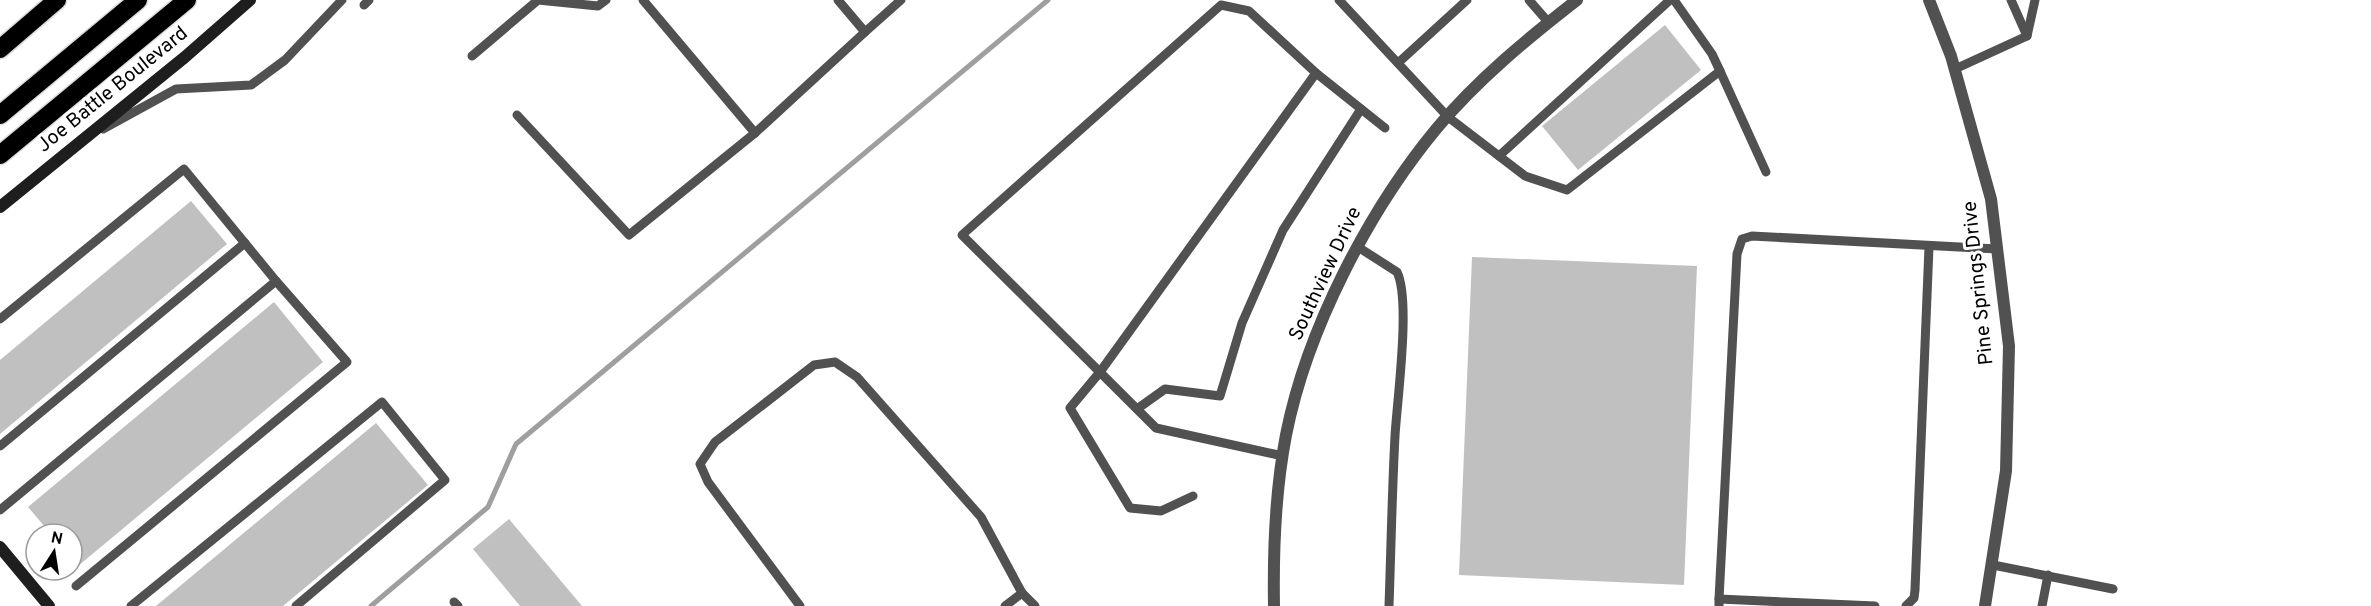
<svg xmlns="http://www.w3.org/2000/svg" width="2371" height="606" font-family="Overpass,sans-serif">
<rect width="100%" height="100%" fill="#fff"/>
<g fill="none" stroke-linecap="round" stroke-linejoin="round">
<polyline stroke="#9f9f9f" stroke-width="5" points="371,606 488,507 516,444 1048,0"/>
</g>
<g fill="#c0c0c0">
<polygon points="1665,25 1701,70 1578,170 1542,126"/>
<polygon points="191,201 227,244 0,434 0,360"/>
<polygon points="1472,257 1697,266 1684,585 1459,575"/>
<polygon points="274,302 323,362 78,566 72,559 72,534 51,534 28,507"/>
<polygon points="376,423 428,485 283,606 156,606"/>
<polygon points="509,519 582,606 520,606 473,549"/>
</g>
<g fill="none" stroke-linecap="round" stroke-linejoin="round">
<g stroke="#dbdbdb" stroke-width="21">
<g id="motorway">
<polyline points="0,49 57,0"/>
<polyline points="0,115 138,0"/>
<polyline points="0,155 187,0"/>
</g>
</g>
<g stroke="#515151" stroke-width="9">
<polyline points="643,0 755,133 865,32 838,0"/>
<polyline points="1339,0 1448,117 1525,176 1567,190 1720,71 1712,54 1674,0"/>
<polyline points="1529,0 1549,23"/>
<polyline points="364,5 369,0"/>
<polyline points="865,32 901,0"/>
<polyline points="2027,36 2035,0"/>
<polyline points="472,56 538,0 598,6 606,0"/>
<polyline points="1398,63 1467,0"/>
<polyline points="1955,69 2027,36 2011,0"/>
<polyline points="1720,71 1766,172"/>
<polyline points="1316,73 1385,128"/>
<polyline points="517,115 629,235 755,133"/>
<polyline points="103,129 176,89 251,85 285,60 342,0"/>
<polyline points="1499,156 1670,0"/>
<path d="M 1358,247 L 1397,272 C 1411,300 1397,401 1395,436 C 1392,493 1391,549 1389,606"/>
<polyline points="0,319 184,169 276,281 0,510"/>
<polyline points="1137,409 1165,389 1220,396 1242,323 1283,230 1361,109"/>
<polyline points="0,446 245,243"/>
<polyline points="1193,496 1161,511 1130,508 1070,408 1100,372 1316,73 1249,11 1221,5 962,235 1156,428 1283,456"/>
<polyline points="1993,565 2113,589"/>
<polyline points="76,586 347,362 276,281"/>
<polyline points="1022,593 1035,606"/>
<polyline points="1719,599 1737,254 1742,239 1752,236 1997,249"/>
<polyline points="454,602 458,606"/>
<polyline points="131,606 382,402 445,480 296,606"/>
<polyline points="800,606 708,482 700,464 715,442 814,365 835,362 857,377 981,517 1022,593 1005,606"/>
<polyline points="1719,606 1719,599 1875,606"/>
<polyline points="1906,606 1914,598 1915,590 1929,247"/>
<polyline points="2042,606 2048,575"/>
</g>
<g stroke="#515151" stroke-width="12">
<polyline points="1929,0 1951,56 1991,199 2009,346 2006,471 1985,606"/>
<path d="M 1274,606 C 1273,548 1275,492 1286,435 C 1307,329 1369,210 1437,128 C 1477,80 1528,38 1577,0"/>
</g>
<g stroke="#1e1e1e" stroke-width="12">
<polyline points="0,207 185,57 250,0"/>
<polyline points="0,547 49,606"/>
</g>
<use href="#motorway" stroke="#000" stroke-width="18"/>
</g>
<g text-anchor="middle" dominant-baseline="central" stroke-width="6" stroke-linejoin="round" paint-order="stroke">
<g font-size="20" fill="#000" stroke="#fff">
<text transform="translate(113 90) rotate(-39)">Joe Battle Boulevard</text>
<text transform="translate(1326 274) rotate(-65)">Southview Drive</text>
<text transform="translate(1979 283) rotate(-96)">Pine Springs Drive</text>
</g>
</g>
<g transform="translate(54 552) rotate(12)"><circle r="28" fill="#ffffff" stroke="#999999" stroke-width="1.5"/>
<path d="M0-4.5L10 22L0 15L-10 22Z" fill="#000000"/>
<text y="-9" font-size="16" font-weight="bold" text-anchor="middle" fill="#000000">N</text>
</g>
</svg>
